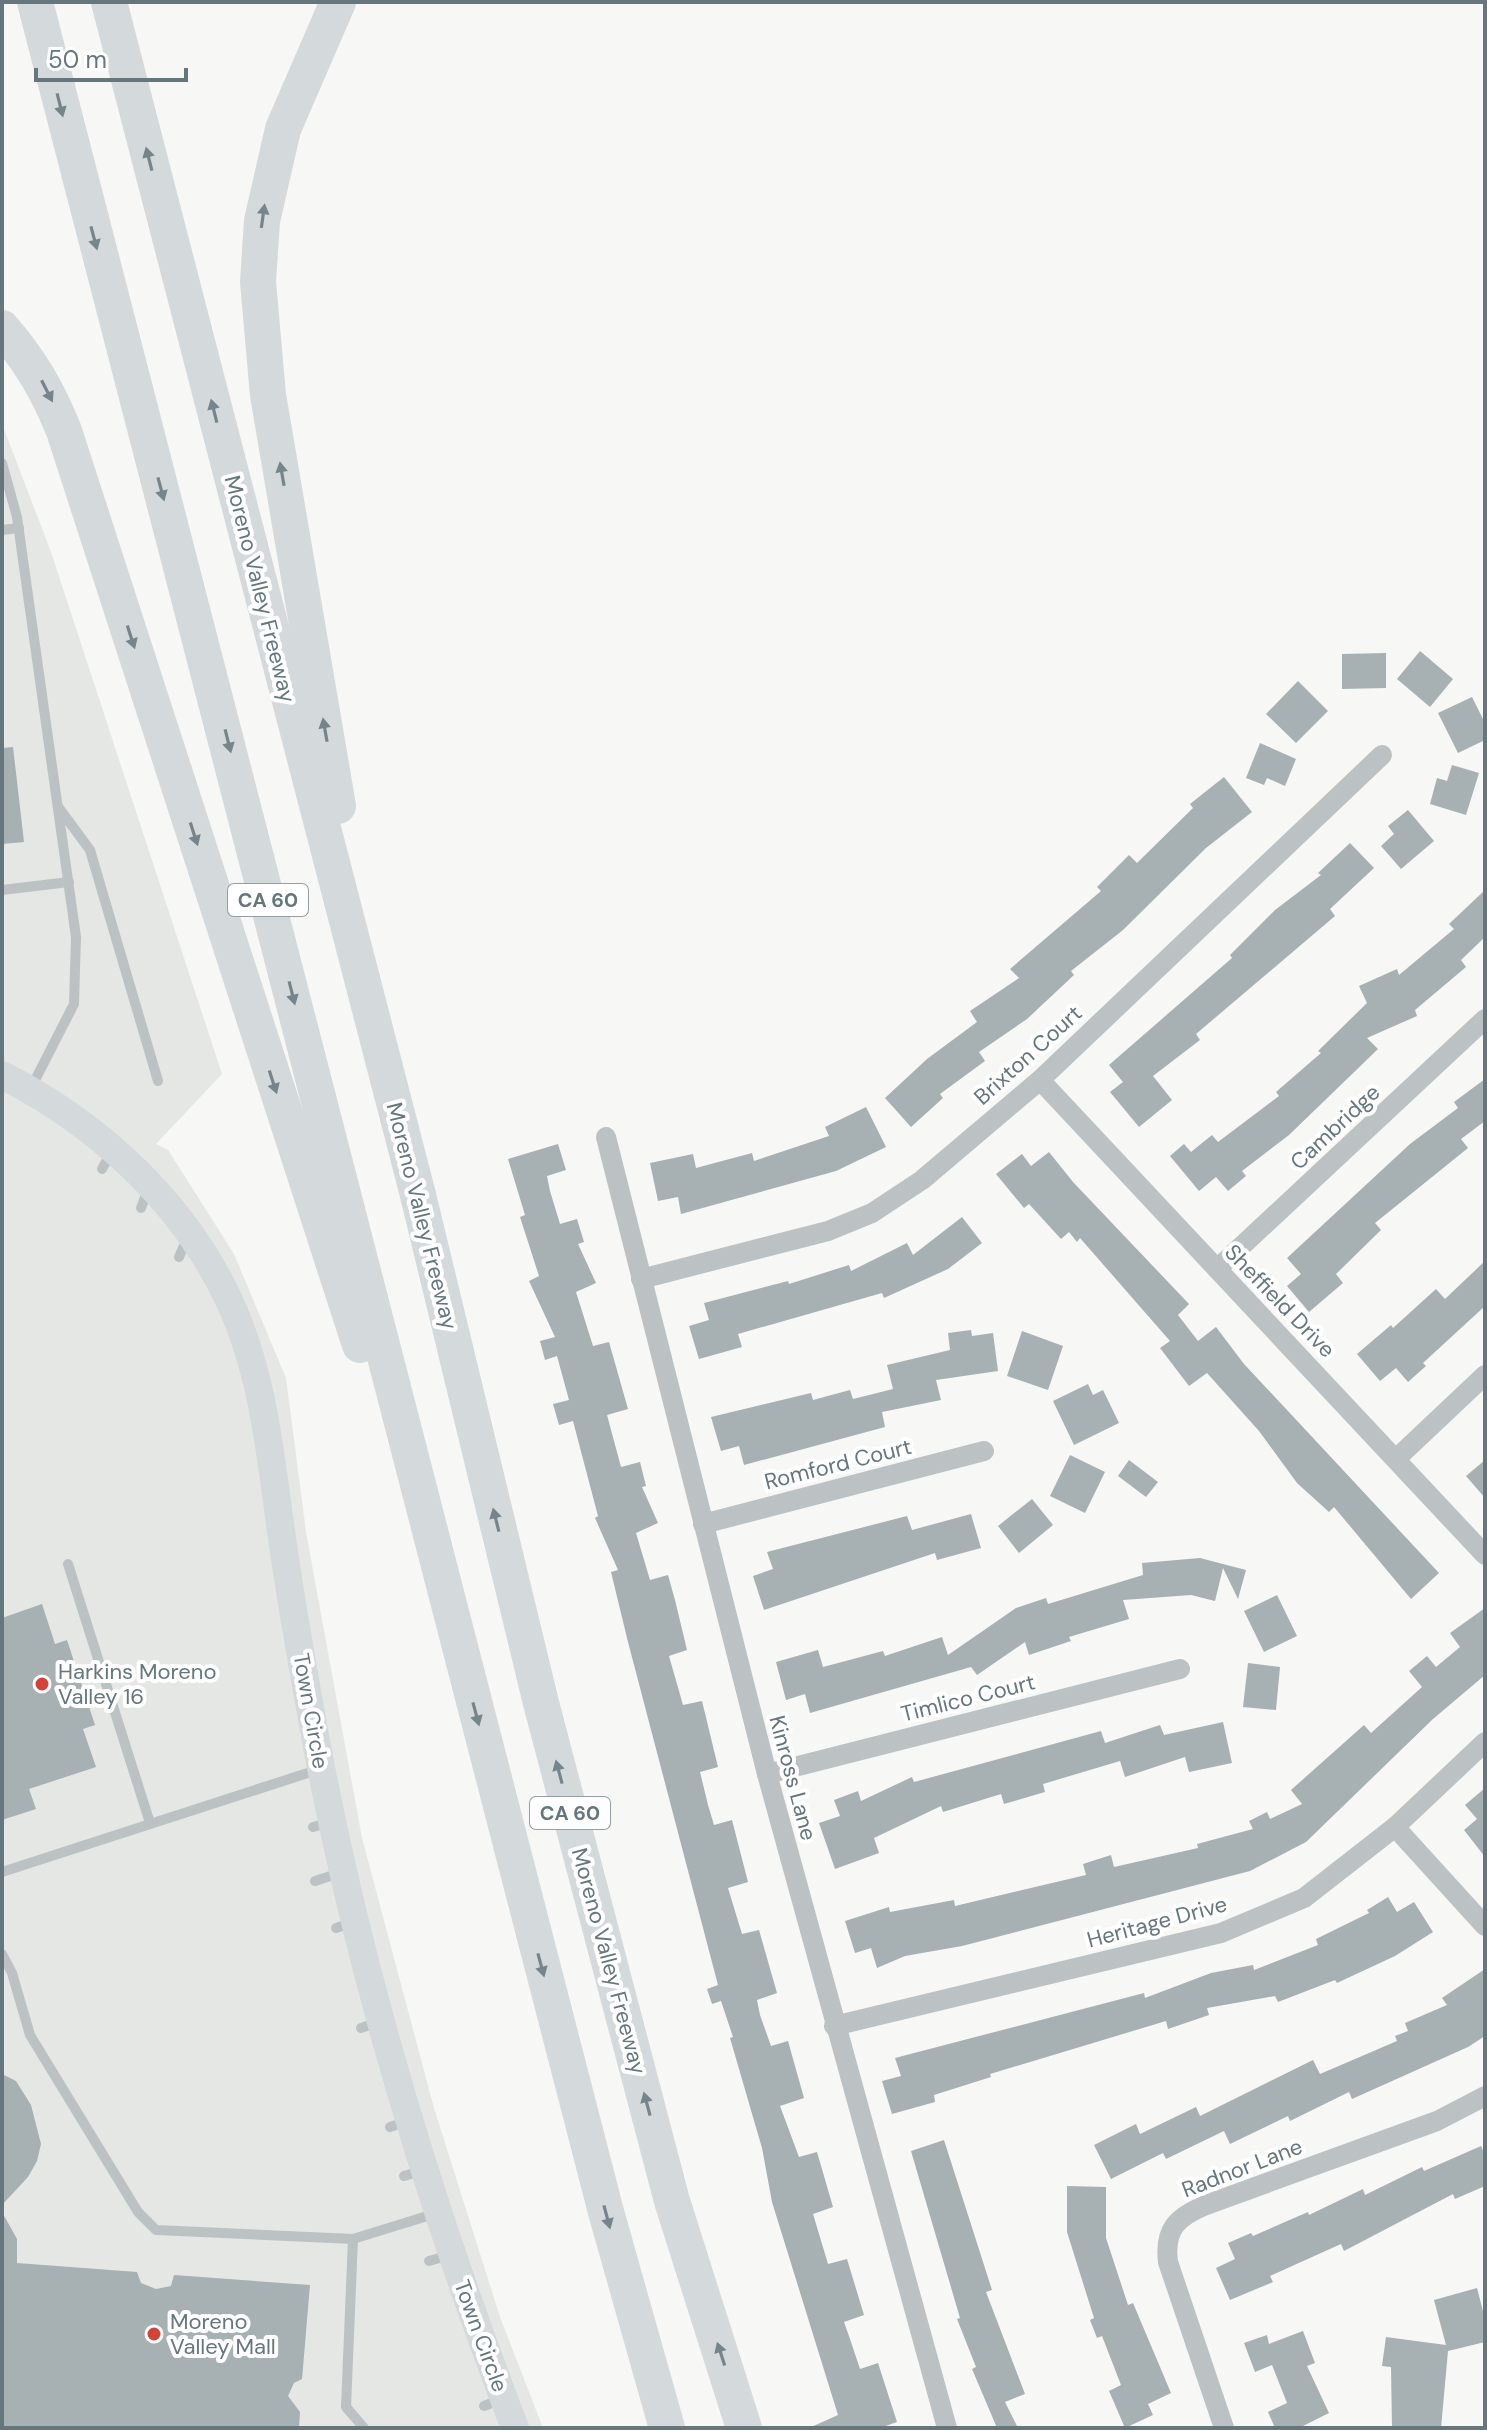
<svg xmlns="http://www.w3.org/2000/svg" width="1487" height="2430" font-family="'DM Sans',sans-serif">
<rect width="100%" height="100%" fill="#f7f7f5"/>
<polygon fill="#e5e7e5" points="2,424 51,552 222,1074 156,1144 168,1150 234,1254 286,1378 306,1532 362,1838 434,2108 500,2317 543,2428 2,2428"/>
<g fill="#a7b0b3">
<polygon points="1420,651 1453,679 1430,707 1397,679"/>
<polygon points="1386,653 1386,688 1342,689 1342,654"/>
<polygon points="1298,681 1328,711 1296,743 1266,714"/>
<polygon points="1472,697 1485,723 1485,740 1458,753 1438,713"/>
<polygon points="1260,743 1296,759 1285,786 1267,778 1264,785 1246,778"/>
<polygon points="13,747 24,842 2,844 2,748"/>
<polygon points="1452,765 1479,773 1466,815 1430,804 1437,778 1447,781"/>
<polygon points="1224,777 1252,812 1206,848 1123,930 1071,971 1074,975 1027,1019 979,1052 985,1061 940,1094 943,1098 911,1127 885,1098 927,1059 977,1022 970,1011 1019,978 1010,969 1101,891 1097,887 1129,855 1137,863 1193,808 1190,804"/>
<polygon points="1408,810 1434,841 1401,869 1381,846 1394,834 1388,826"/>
<polygon points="1350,843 1374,868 1330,909 1335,916 1196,1034 1200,1040 1153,1076 1172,1100 1139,1127 1110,1092 1123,1082 1109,1065 1232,958 1230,955 1275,910 1321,875 1318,873"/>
<polygon points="1485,890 1485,937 1461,960 1466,967 1415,1010 1417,1016 1367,1038 1378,1049 1289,1135 1242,1171 1246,1176 1228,1191 1216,1177 1199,1191 1170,1156 1184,1144 1191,1152 1212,1135 1218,1142 1279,1096 1276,1092 1321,1053 1318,1051 1367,1003 1359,986 1397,969 1399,975 1454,929 1449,924"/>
<polygon points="1485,1079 1485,1121 1461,1139 1468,1148 1375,1223 1381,1230 1336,1274 1343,1283 1309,1312 1287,1286 1301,1274 1287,1258 1410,1144 1458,1108 1454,1102"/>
<polygon points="866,1107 886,1147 836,1171 681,1214 678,1197 658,1201 650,1163 693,1154 696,1168 752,1153 754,1161 829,1136 825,1127"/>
<polygon points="558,1144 566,1170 547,1176 550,1191 560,1224 577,1219 584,1242 578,1244 596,1283 576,1292 593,1346 609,1342 628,1409 607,1415 621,1467 640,1462 646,1486 642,1487 658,1523 636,1533 650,1580 668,1575 675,1600 687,1650 669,1656 683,1705 702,1701 718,1767 700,1772 708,1805 714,1825 732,1820 748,1882 728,1888 742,1934 759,1930 777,1993 757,2000 760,2015 771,2046 788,2041 804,2098 780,2106 799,2157 817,2152 833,2207 813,2214 828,2264 847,2259 864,2315 844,2322 850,2339 860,2369 878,2363 897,2422 880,2428 809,2428 838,2415 772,2202 762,2148 730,2038 733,2037 721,2001 712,2004 707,1989 718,1985 628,1642 611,1572 618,1570 595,1518 598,1516 573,1421 559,1425 553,1404 569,1400 557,1356 545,1360 540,1341 555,1337 529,1281 539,1276 520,1217 525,1215 508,1159"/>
<polygon points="1049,1152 1073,1182 1189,1304 1178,1315 1198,1341 1216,1327 1244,1364 1439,1573 1411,1599 1334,1507 1329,1512 1297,1483 1259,1431 1207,1373 1189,1386 1160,1348 1170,1341 1080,1238 1077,1242 1069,1232 1061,1239 1029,1204 1024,1208 996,1174 1022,1154 1031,1166"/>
<polygon points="962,1217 982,1243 948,1269 884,1298 882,1293 738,1334 742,1347 699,1359 689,1326 709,1320 704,1303 788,1281 789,1284 849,1265 851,1271 907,1243 913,1255"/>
<polygon points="1485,1261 1485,1306 1423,1363 1426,1366 1408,1382 1396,1368 1380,1381 1357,1354 1391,1325 1393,1328 1436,1289 1445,1299"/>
<polygon points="971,1330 972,1336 993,1333 998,1371 936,1380 941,1400 882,1412 885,1427 744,1465 739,1446 721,1451 711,1417 811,1393 813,1400 850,1390 853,1399 893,1389 887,1365 950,1350 948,1333"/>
<polygon points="1022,1331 1063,1346 1048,1390 1007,1376"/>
<polygon points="1088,1384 1093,1395 1103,1390 1119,1423 1074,1445 1053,1401"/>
<polygon points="1070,1455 1105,1472 1085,1513 1050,1496"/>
<polygon points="1129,1460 1158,1482 1146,1497 1118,1476"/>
<polygon points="1485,1460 1485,1498 1466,1476"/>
<polygon points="1032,1499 1053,1525 1019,1553 998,1526"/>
<polygon points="971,1514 981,1548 937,1560 935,1553 764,1610 753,1576 773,1569 767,1552 907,1516 912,1530"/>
<polygon points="1200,1558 1246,1570 1238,1599 1223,1568 1215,1601 1191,1595 1123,1600 1129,1619 1069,1637 1071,1641 1029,1655 1025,1642 977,1675 971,1667 810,1713 805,1694 786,1700 776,1662 818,1650 823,1667 883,1651 885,1656 942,1637 948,1655 1016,1608 1046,1598 1048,1604 1143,1575 1142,1563"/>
<polygon points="1277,1595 1297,1636 1264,1652 1244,1611"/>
<polygon points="42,1604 55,1644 67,1640 95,1725 83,1729 96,1767 29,1789 36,1809 2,1820 2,1618"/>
<polygon points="1485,1608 1485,1675 1433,1719 1306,1842 1250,1871 962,1946 905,1956 877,1968 871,1948 855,1953 845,1921 889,1907 890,1912 954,1900 955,1906 1086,1875 1083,1864 1111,1855 1114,1867 1198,1848 1197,1844 1253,1829 1249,1821 1267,1812 1270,1819 1302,1804 1291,1790 1364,1725 1371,1733 1422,1687 1409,1671 1427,1656 1436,1667 1460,1647 1450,1633"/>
<polygon points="1248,1663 1280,1667 1276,1710 1243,1707"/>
<polygon points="1223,1722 1232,1763 1189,1772 1185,1757 1125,1777 1120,1761 1043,1784 1045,1792 1004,1804 1001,1794 943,1812 941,1806 874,1838 879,1853 835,1869 819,1823 840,1816 834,1800 858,1791 861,1801 912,1777 914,1782 1101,1731 1105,1743 1160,1725 1164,1735"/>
<polygon points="1485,1788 1485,1857 1464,1830 1477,1819 1465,1805"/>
<polygon points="1388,1897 1397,1912 1414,1902 1433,1932 1395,1956 1337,1983 1335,1980 1278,2002 1275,1996 1207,2008 1209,2015 1168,2029 1166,2021 990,2074 991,2077 934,2095 935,2102 892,2114 882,2081 901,2076 895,2058 1144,1993 1145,1998 1211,1973 1253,1965 1254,1970 1318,1945 1316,1939 1369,1913 1367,1910"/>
<polygon points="1485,1969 1485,2036 1468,2047 1352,2099 1349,2092 1290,2121 1288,2116 1230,2144 1224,2131 1166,2159 1163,2153 1111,2179 1094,2145 1136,2124 1140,2134 1196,2107 1200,2116 1313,2060 1320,2074 1397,2041 1395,2036 1408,2031 1405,2023 1447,2005 1442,1998"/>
<polygon points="2,2074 16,2081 31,2105 41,2144 37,2161 28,2177 2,2205"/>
<polygon points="944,2140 992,2290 986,2292 1025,2394 1005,2402 1018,2428 997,2428 972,2369 976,2367 957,2319 960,2318 911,2151"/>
<polygon points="1481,2146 1485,2155 1485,2186 1455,2199 1453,2194 1344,2251 1341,2244 1270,2276 1273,2282 1230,2300 1216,2268 1235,2259 1228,2243 1251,2233 1253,2236 1308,2212 1309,2215 1363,2189 1365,2195 1422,2167 1424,2171"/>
<polygon points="1067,2186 1106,2187 1106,2238 1128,2305 1133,2303 1171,2393 1148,2404 1153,2415 1125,2428 1109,2391 1121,2385 1102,2336 1097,2338 1090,2320 1094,2318 1067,2232"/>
<polygon points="2,2212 17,2239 17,2263 137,2272 141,2283 156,2289 171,2286 174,2275 310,2285 302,2379 294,2383 288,2396 300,2412 299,2428 2,2428"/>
<polygon points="1477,2288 1485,2319 1485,2342 1448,2351 1441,2428 1392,2428 1391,2367 1382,2366 1386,2337 1446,2345 1434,2300"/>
<polygon points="1303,2331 1315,2363 1307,2366 1329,2413 1299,2428 1275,2428 1268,2412 1287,2403 1272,2365 1255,2372 1244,2343 1267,2335 1269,2344"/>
</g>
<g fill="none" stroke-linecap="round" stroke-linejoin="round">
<g stroke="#bcc2c4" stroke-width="10">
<polyline points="2,463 17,517 76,937 74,1004 31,1088"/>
<polyline points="2,530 19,528"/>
<polyline points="59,808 90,850 158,1081"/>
<polyline points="2,890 69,882"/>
<polyline points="102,1169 112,1151"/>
<polyline points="141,1208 149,1187"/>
<polyline points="179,1257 187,1239"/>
<polyline points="68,1564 150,1823"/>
<polyline points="313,1827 331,1822"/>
<polyline points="2,1872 320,1769"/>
<polyline points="315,1881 340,1873"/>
<polyline points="336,1928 354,1922"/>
<polyline points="2,1954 12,1973 30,2035 138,2212 156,2230 353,2239 437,2213"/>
<polyline points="361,2028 379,2022"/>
<polyline points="390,2127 408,2121"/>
<polyline points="404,2176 423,2170"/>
<polyline points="353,2239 346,2407 364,2428"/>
<polyline points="429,2261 450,2255"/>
<polyline points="484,2406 502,2399"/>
</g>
<g stroke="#bcc2c4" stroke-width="20">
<polyline points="1040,1080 1485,1555"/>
<polyline points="606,1137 767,1774 947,2428"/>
<polyline points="1217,1269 1485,1019"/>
<polyline points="641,1279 828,1231 872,1213 922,1180 1040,1080 1382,755"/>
<polyline points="1397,1458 1485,1375"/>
<polyline points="703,1524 984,1451"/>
<polyline points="767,1774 1180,1669"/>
<polyline points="1395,1827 1485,1926"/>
<polyline points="834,2026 1221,1933 1304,1898 1395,1827 1485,1742"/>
<path d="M 1224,2428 L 1168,2262 C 1164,2229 1177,2217 1206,2205 L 1437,2121 L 1485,2096"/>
</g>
<path stroke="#d4d9db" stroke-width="28" d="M 2,1075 C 98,1124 181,1200 228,1298 C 264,1374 270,1455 282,1538 C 292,1609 305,1681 318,1752 C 362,1983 431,2209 515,2428"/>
<g stroke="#d4d9db" stroke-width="36">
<polyline points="35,2 606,2212 667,2428"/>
<polyline points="109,2 417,1191 541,1703 672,2201 744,2428"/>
<polyline points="338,2 283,129 262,221 258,282 268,395 338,806"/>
<path d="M 2,328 C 30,360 48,391 64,431 L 360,1345"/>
</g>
</g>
<defs><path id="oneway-solid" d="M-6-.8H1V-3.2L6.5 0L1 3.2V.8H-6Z" transform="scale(2)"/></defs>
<g fill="#76858b">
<use href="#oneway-solid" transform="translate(60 105) rotate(76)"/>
<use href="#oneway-solid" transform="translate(149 159) rotate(-104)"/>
<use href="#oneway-solid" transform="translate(263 216) rotate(-82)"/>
<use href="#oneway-solid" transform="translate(94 238) rotate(75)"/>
<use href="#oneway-solid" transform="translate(47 391) rotate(63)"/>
<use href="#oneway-solid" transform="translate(214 411) rotate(-104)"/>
<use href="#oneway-solid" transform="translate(282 474) rotate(-100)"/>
<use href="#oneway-solid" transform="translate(161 489) rotate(75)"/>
<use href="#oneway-solid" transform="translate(131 637) rotate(72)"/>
<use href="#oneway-solid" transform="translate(325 730) rotate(-100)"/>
<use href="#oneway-solid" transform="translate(228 741) rotate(76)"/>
<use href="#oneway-solid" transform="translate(194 834) rotate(72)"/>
<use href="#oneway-solid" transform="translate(292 993) rotate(76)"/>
<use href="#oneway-solid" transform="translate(273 1082) rotate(72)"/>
<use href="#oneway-solid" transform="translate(496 1520) rotate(-104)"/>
<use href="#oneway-solid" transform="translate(476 1714) rotate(75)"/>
<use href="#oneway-solid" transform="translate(559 1772) rotate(-105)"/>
<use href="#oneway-solid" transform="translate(541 1965) rotate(75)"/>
<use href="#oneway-solid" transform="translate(647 2104) rotate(-105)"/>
<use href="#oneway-solid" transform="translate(607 2217) rotate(75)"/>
<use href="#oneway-solid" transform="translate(721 2354) rotate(-108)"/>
</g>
<g fill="#d54337" stroke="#fff" stroke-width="3">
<circle cx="42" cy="1684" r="8"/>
<circle cx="154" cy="2334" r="8"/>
</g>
<g text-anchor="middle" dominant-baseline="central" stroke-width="8" stroke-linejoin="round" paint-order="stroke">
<g fill="#fff" stroke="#939fa4" stroke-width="2">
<rect x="228" y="884" width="80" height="32" rx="6"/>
<rect x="530" y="1797" width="80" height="32" rx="6"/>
</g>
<g font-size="20" font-weight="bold" fill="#65767d">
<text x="268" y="900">CA 60</text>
<text x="570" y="1813">CA 60</text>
</g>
<g font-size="22" fill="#65767d" stroke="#fff">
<text transform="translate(260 589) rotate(76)">Moreno Valley Freeway</text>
<text transform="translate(1028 1055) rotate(-42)">Brixton Court</text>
<text transform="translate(1335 1127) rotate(-43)">Cambridge</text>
<text transform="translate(422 1216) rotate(76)">Moreno Valley Freeway</text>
<text transform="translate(1280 1301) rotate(46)">Sheffield Drive</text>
<text transform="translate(838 1464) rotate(-14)">Romford Court</text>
<text transform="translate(968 1698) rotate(-14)">Timlico Court</text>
<text transform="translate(311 1711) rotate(80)">Town Circle</text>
<text transform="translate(793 1778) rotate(75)">Kinross Lane</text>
<text transform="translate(1157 1922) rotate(-15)">Heritage Drive</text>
<text transform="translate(609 1961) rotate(75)">Moreno Valley Freeway</text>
<text transform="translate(1242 2168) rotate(-21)">Radnor Lane</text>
<text transform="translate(481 2336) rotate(70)">Town Circle</text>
</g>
<g font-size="22" fill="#65767d" stroke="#fff" text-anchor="start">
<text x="58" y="1671">Harkins Moreno<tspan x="58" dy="25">Valley 16</tspan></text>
<text x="170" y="2321">Moreno<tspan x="170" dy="25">Valley Mall</tspan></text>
</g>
</g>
<rect width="1487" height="2430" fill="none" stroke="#65767d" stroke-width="8"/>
<path d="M36 68v12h150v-12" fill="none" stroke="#65767d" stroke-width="4"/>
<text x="48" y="68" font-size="24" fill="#65767d" stroke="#ffffff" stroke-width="6" paint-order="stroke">50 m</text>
</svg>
